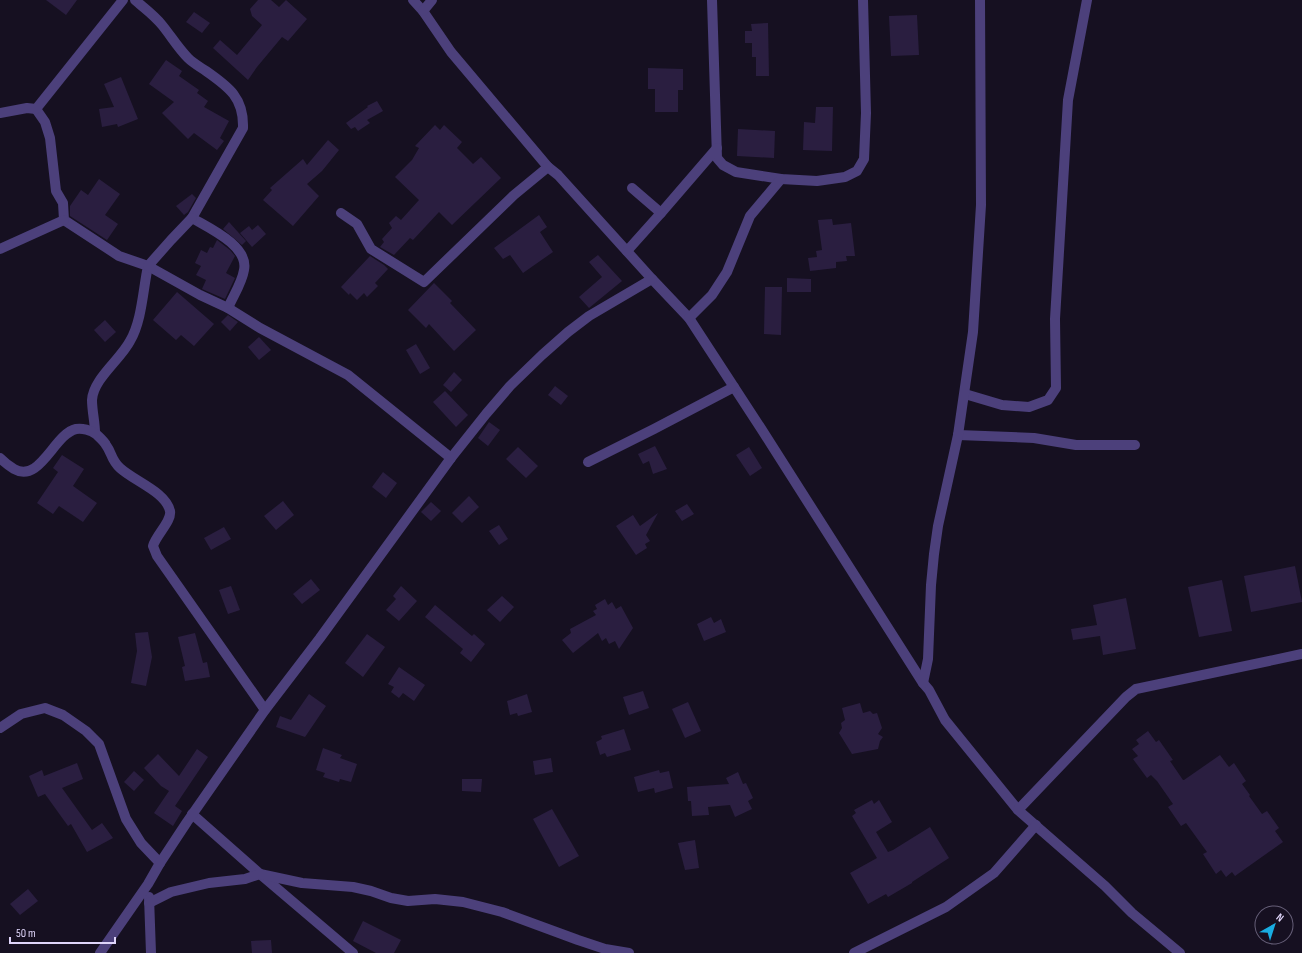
<svg xmlns="http://www.w3.org/2000/svg" width="1302" height="953" font-family="'Sofia Sans Condensed',sans-serif">
<rect width="100%" height="100%" fill="#161021"/>
<g fill="#2a1e40">
<polygon points="46,0 77,0 66,15"/>
<polygon points="258,0 271,0 279,7 286,0 307,19 288,41 282,37 257,67 248,80 213,48 220,40 237,55 262,25 252,16 250,9"/>
<polygon points="194,12 210,23 202,33 186,22"/>
<polygon points="917,15 919,55 891,56 889,16"/>
<polygon points="768,23 769,76 756,76 756,57 752,57 752,43 745,43 745,31 752,31 751,24"/>
<polygon points="166,60 182,71 179,76 199,90 197,93 208,101 204,107 229,121 220,138 224,141 217,150 194,133 188,139 162,113 174,102 149,84"/>
<polygon points="648,68 683,69 683,90 678,90 678,112 655,112 655,89 648,89"/>
<polygon points="121,77 138,119 118,127 117,124 102,127 99,109 114,107 104,84"/>
<polygon points="377,101 383,111 367,120 370,123 358,131 355,127 351,129 346,123 368,107 367,106"/>
<polygon points="816,107 833,107 832,151 803,150 804,122 815,123"/>
<polygon points="435,125 440,130 444,125 462,142 457,148 473,164 481,157 501,178 452,225 439,212 413,240 410,238 394,255 380,247 384,242 382,239 392,228 389,223 396,216 401,220 419,200 395,177 412,160 419,148 415,146"/>
<polygon points="738,129 775,131 774,158 737,156"/>
<polygon points="328,140 339,150 322,171 307,184 319,196 293,226 263,200 272,190 270,188 303,159 307,165"/>
<polygon points="99,179 120,194 105,215 118,224 107,240 70,216 70,206 81,190 88,195"/>
<polygon points="192,194 196,198 188,212 184,215 176,206"/>
<polygon points="539,215 547,227 540,232 553,252 523,273 510,255 503,259 494,248"/>
<polygon points="832,219 833,225 851,223 855,256 846,256 847,261 836,262 836,268 810,271 808,258 817,257 816,251 822,250 818,220"/>
<polygon points="229,222 246,241 242,245 223,229"/>
<polygon points="258,225 266,234 252,247 240,233 249,226 252,230"/>
<polygon points="217,240 230,250 235,256 226,273 235,278 225,299 202,289 206,280 196,275 201,266 195,263 201,250 207,253 210,247 213,248"/>
<polygon points="598,255 622,281 589,308 579,297 602,277 589,262"/>
<polygon points="370,256 384,265 388,269 375,283 378,286 367,297 364,293 357,300 350,293 349,295 341,287"/>
<polygon points="787,278 811,279 811,292 787,292"/>
<polygon points="434,283 452,301 450,303 476,330 454,351 429,324 426,328 408,310"/>
<polygon points="765,287 782,287 781,335 764,334"/>
<polygon points="177,292 214,324 194,346 181,335 176,340 153,320"/>
<polygon points="228,315 238,322 230,331 221,322"/>
<polygon points="105,320 116,332 105,342 94,330"/>
<polygon points="259,337 271,350 259,360 248,347"/>
<polygon points="416,344 430,368 420,374 406,350"/>
<polygon points="454,372 462,380 451,392 443,385"/>
<polygon points="555,386 568,396 561,405 548,395"/>
<polygon points="445,391 468,415 456,427 433,402"/>
<polygon points="489,422 500,430 488,446 478,438"/>
<polygon points="655,446 667,469 653,474 649,461 643,464 638,454"/>
<polygon points="518,447 538,466 526,478 506,459"/>
<polygon points="749,447 762,468 750,476 736,455"/>
<polygon points="62,455 84,469 73,486 97,503 83,522 59,506 53,514 37,503 58,472 53,468"/>
<polygon points="383,472 397,483 386,498 372,487"/>
<polygon points="469,496 479,507 462,523 452,513"/>
<polygon points="283,501 294,515 276,530 264,516"/>
<polygon points="431,502 441,511 431,521 421,512"/>
<polygon points="687,504 694,514 682,521 675,511"/>
<polygon points="658,513 646,535 650,541 645,544 647,548 636,555 616,526 633,515 640,526"/>
<polygon points="499,525 508,539 499,545 489,531"/>
<polygon points="224,527 231,539 211,550 204,538"/>
<polygon points="1295,566 1302,602 1251,612 1244,576"/>
<polygon points="311,579 320,590 302,604 293,594"/>
<polygon points="1222,580 1232,631 1199,637 1188,587"/>
<polygon points="231,586 240,610 228,614 219,590"/>
<polygon points="401,586 417,601 399,621 386,610 396,599 393,596"/>
<polygon points="502,596 514,607 500,622 487,610"/>
<polygon points="1126,598 1136,649 1103,655 1100,636 1073,640 1071,629 1097,625 1093,605"/>
<polygon points="605,599 608,605 612,602 616,609 621,606 633,628 619,649 615,641 609,644 606,638 602,641 598,633 573,653 562,640 571,633 570,629 596,615 593,611 597,609 595,605"/>
<polygon points="435,605 472,636 474,634 485,644 471,662 460,653 463,649 425,617"/>
<polygon points="711,617 714,623 721,619 726,632 704,641 697,624"/>
<polygon points="148,632 152,657 146,686 131,683 137,651 135,633"/>
<polygon points="195,633 203,663 207,662 210,677 185,681 182,667 185,666 178,637"/>
<polygon points="367,634 385,647 363,677 345,663"/>
<polygon points="399,667 425,685 414,701 403,693 399,698 391,692 394,687 388,684"/>
<polygon points="643,691 649,708 629,715 623,697"/>
<polygon points="309,694 326,706 305,737 276,727 280,716 291,720"/>
<polygon points="527,694 532,712 518,716 517,713 510,715 507,701"/>
<polygon points="688,702 701,731 685,738 672,709"/>
<polygon points="860,703 863,713 870,711 873,714 877,713 882,728 878,734 883,737 880,741 878,749 852,754 839,733 842,728 841,723 845,720 842,708"/>
<polygon points="624,729 631,750 607,757 605,753 600,755 596,742 602,739 601,736"/>
<polygon points="1148,731 1156,742 1159,740 1173,760 1170,761 1183,780 1184,780 1220,755 1229,767 1234,763 1246,781 1242,784 1250,795 1249,796 1262,814 1267,811 1279,828 1275,831 1283,842 1235,876 1232,872 1226,877 1221,870 1216,874 1203,854 1207,852 1186,823 1181,826 1168,807 1173,804 1157,781 1151,775 1147,778 1133,759 1138,756 1132,749 1139,744 1136,740"/>
<polygon points="323,748 342,755 340,758 357,764 351,782 340,779 339,782 323,777 325,773 316,770"/>
<polygon points="197,749 208,757 175,806 182,811 173,826 154,813 169,791 161,786 144,768 158,754 179,776"/>
<polygon points="551,758 553,772 535,775 533,761"/>
<polygon points="77,763 83,779 62,788 92,830 102,823 113,838 87,852 71,824 68,826 45,794 38,797 29,776 42,770 44,776"/>
<polygon points="659,770 660,773 669,771 673,788 655,793 654,788 638,792 634,777"/>
<polygon points="134,771 144,780 134,791 124,782"/>
<polygon points="738,772 743,784 746,783 753,798 748,801 752,809 735,817 730,805 708,807 709,815 692,816 691,801 688,801 687,787 729,784 726,778"/>
<polygon points="462,779 482,779 481,792 462,791"/>
<polygon points="872,800 874,804 879,800 892,822 876,832 888,852 893,850 930,827 949,858 912,882 912,883 888,897 886,894 868,904 850,873 877,858 852,816 856,813 854,810"/>
<polygon points="552,809 579,856 559,867 533,819"/>
<polygon points="695,840 699,868 685,870 678,843"/>
<polygon points="28,889 38,901 20,915 10,904"/>
<polygon points="363,921 401,940 394,953 376,953 353,941"/>
<polygon points="271,940 272,953 252,953 251,941"/>
</g>
<g fill="none" stroke-linecap="round" stroke-linejoin="round">
<g stroke="#4c407b" stroke-width="10">
<path d="M 135,0 C 144,8 154,15 162,25 C 171,36 178,48 188,58 C 193,63 200,67 206,71 C 229,87 244,98 243,128 L 192,218 C 209,228 249,246 244,270 C 242,283 233,296 228,308"/>
<polyline points="413,0 423,11 451,52 548,167 558,175 652,279 689,318 762,430 923,683 929,690 945,720 1018,810 1105,886 1132,913 1180,953"/>
<polyline points="712,0 717,158 723,165 736,172 781,179 817,181 845,177 857,171 864,159 866,113 863,0"/>
<polyline points="423,11 432,0"/>
<path d="M 36,109 L 45,122 L 50,138 L 56,191 L 63,203 L 64,220 L 119,256 L 148,266 C 143,289 142,321 130,341 C 121,359 93,379 92,400 C 92,411 95,422 95,433"/>
<polyline points="0,113 27,108 36,109 123,0"/>
<polyline points="341,213 357,224 371,249 424,282 514,195 548,167"/>
<polyline points="661,213 717,148"/>
<polyline points="192,218 171,240 148,266 200,295 228,308 260,328 348,375 451,458"/>
<polyline points="0,249 64,220"/>
<polyline points="627,251 661,213 632,188"/>
<polyline points="689,318 712,295 727,272 750,216 781,179"/>
<polyline points="965,394 1002,405 1029,407 1048,400 1056,388 1055,319 1068,100 1087,0"/>
<polyline points="958,435 1034,438 1076,445 1135,445"/>
<path d="M 0,458 C 4,462 9,466 14,469 C 40,484 54,434 76,429 C 82,428 91,430 96,434 C 99,437 104,441 106,445 C 112,453 111,460 120,468 C 134,481 166,492 170,511 C 172,521 156,535 153,546 L 157,556 L 265,710"/>
<polyline points="588,462 654,429 734,387"/>
<polyline points="923,683 928,659 931,585 934,554 938,526 958,435 973,332 981,205 980,0"/>
<polyline points="0,728 21,714 45,708 63,715 86,731 99,744 126,819 141,843 160,863"/>
<polyline points="1018,810 1126,697 1136,689 1302,654"/>
<polyline points="192,814 260,874 353,953"/>
<polyline points="149,897 151,953"/>
<polyline points="149,903 171,892 209,883 245,879 260,874 302,883 353,887 371,891 391,898 408,901 435,899 463,902 502,912 578,940 605,949 629,953"/>
<polyline points="100,953 148,884 160,863 187,822 265,710 320,638 451,458 486,414 510,386 542,355 568,332 589,316 652,279"/>
<polyline points="854,953 946,907 994,873 1036,825"/>
</g>
</g>
<g transform="translate(1274 925) rotate(39)"><circle r="19" fill="#161021" stroke="#665f78"/>
<path d="M0-3L7 15L0 10L-7 15Z" fill="#19ade2"/>
<text y="-6" font-size="11" font-weight="bold" text-anchor="middle" fill="#dfd5fa">N</text>
</g>
<path d="M10 937v6h105v-6" fill="none" stroke="#dfd5fa" stroke-width="2"/>
<text x="16" y="937" font-size="12" fill="#dfd5fa" stroke="#161021" stroke-width="3" paint-order="stroke">50 m</text>
</svg>
